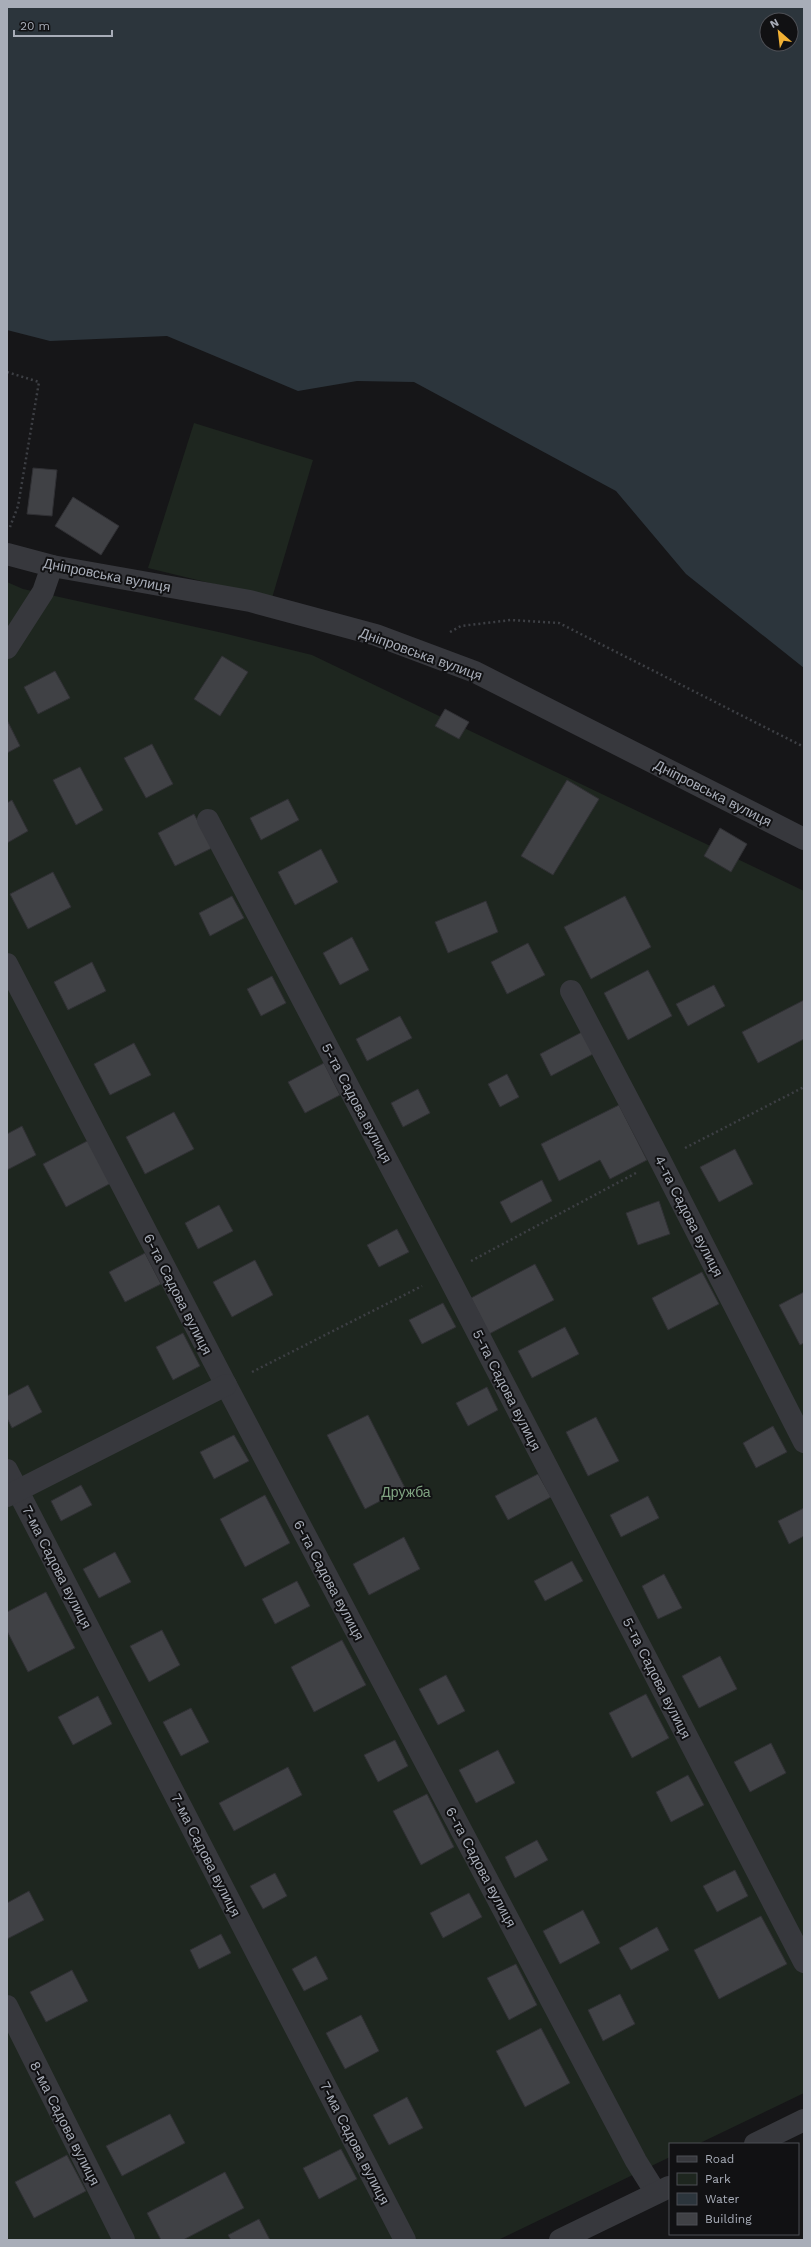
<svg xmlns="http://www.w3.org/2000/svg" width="811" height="2247" font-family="'Work Sans',sans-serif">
<rect width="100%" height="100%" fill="#161618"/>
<g fill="#1e261f">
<polygon points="194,423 313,460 272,598 148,568"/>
<polygon points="7,582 23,589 223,633 312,655 804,891 804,2093 698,2144 670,2144 670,2157 498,2240 7,2240"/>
</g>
<path fill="#2c353c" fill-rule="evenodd" d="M 7,7 L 804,7 L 804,668 L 686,574 L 616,491 L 414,382 L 357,381 L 298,391 L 167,336 L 50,341 L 7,330 ZM 767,20 L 791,20 L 791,44 L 767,44 Z"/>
<g fill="#404145" stroke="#303034">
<polygon points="33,468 57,470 52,516 27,514"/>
<polygon points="73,497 119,526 101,555 55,526"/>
<polygon points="222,656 248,672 220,716 194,699"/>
<polygon points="55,671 70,698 38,714 24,687"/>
<polygon points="445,709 469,722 459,739 435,726"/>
<polygon points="7,720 20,746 7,753"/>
<polygon points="152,744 173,784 146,798 124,758"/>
<polygon points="80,767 103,810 76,825 53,780"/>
<polygon points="567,780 599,799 553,875 521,856"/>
<polygon points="288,799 299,820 261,840 250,818"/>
<polygon points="12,800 28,831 7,843 7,803"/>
<polygon points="194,814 212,848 175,866 158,833"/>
<polygon points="720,828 747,844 731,872 704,856"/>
<polygon points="321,849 338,882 295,905 278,872"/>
<polygon points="53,872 71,907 28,929 10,894"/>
<polygon points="232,896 244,918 210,936 199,913"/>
<polygon points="625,896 651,947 591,979 564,927"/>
<polygon points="486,901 498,932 448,953 435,922"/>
<polygon points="352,937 369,970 340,985 323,953"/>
<polygon points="528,943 545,975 507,994 491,962"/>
<polygon points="92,962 106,991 68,1010 54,982"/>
<polygon points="648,970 672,1016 628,1040 604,993"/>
<polygon points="272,976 286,1003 261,1016 247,989"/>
<polygon points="714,985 725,1006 688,1026 676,1004"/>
<polygon points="804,1000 804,1039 758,1063 742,1032"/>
<polygon points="400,1016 412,1038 367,1061 356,1039"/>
<polygon points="582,1032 593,1054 551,1076 540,1054"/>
<polygon points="134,1043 151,1075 110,1095 94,1064"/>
<polygon points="324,1063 340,1095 305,1113 288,1082"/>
<polygon points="507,1074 519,1097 500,1107 488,1084"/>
<polygon points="418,1089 430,1113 403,1127 391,1103"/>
<polygon points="619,1105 647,1160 610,1179 600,1160 559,1181 541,1144"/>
<polygon points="174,1112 194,1149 145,1174 126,1137"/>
<polygon points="22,1126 36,1155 7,1170 7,1134"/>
<polygon points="91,1139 113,1182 66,1207 43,1164"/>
<polygon points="735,1149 753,1184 719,1202 700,1167"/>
<polygon points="542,1180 552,1201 511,1223 500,1202"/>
<polygon points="659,1201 670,1234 638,1245 626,1213"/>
<polygon points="219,1205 233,1231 198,1249 185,1223"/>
<polygon points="397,1229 409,1252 379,1267 367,1245"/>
<polygon points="145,1253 161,1284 125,1302 109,1272"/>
<polygon points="255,1260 273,1295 232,1317 213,1282"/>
<polygon points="535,1264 554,1300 489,1334 471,1298"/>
<polygon points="702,1272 719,1304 668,1330 652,1298"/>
<polygon points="804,1292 804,1343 800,1345 779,1305"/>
<polygon points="443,1303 456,1327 422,1344 409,1320"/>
<polygon points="565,1327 579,1354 532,1378 518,1351"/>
<polygon points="183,1333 200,1366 173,1380 156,1347"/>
<polygon points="28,1385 42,1412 12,1428 7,1418 7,1396"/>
<polygon points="487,1387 498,1410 468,1426 456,1403"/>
<polygon points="368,1415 405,1488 365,1509 327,1435"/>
<polygon points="596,1417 619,1461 588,1476 566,1432"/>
<polygon points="773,1426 787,1452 756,1468 743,1443"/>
<polygon points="234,1435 249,1461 214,1479 200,1452"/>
<polygon points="538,1474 551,1497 508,1520 495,1496"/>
<polygon points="81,1485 92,1505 61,1521 51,1501"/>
<polygon points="265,1495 290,1543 245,1567 220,1519"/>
<polygon points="648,1496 659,1518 621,1537 610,1515"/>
<polygon points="804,1508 804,1536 789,1544 778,1521"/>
<polygon points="404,1537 420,1569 369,1595 353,1564"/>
<polygon points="115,1552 131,1582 99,1598 83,1569"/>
<polygon points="572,1561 583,1581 545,1601 534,1581"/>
<polygon points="664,1574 682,1608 658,1619 642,1586"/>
<polygon points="297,1581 310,1606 275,1624 262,1599"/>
<polygon points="46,1592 75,1648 28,1672 7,1631 7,1612"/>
<polygon points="162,1630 180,1665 149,1682 130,1646"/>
<polygon points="342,1640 366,1685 314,1712 291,1667"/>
<polygon points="720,1656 737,1689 699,1708 682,1676"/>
<polygon points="446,1675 465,1711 438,1725 419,1689"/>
<polygon points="646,1694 669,1738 632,1758 609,1713"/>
<polygon points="98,1696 112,1724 73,1745 58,1717"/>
<polygon points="191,1708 209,1742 181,1756 163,1722"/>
<polygon points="395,1740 408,1766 378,1782 364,1755"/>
<polygon points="771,1743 786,1773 750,1792 734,1762"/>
<polygon points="498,1750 515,1783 476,1803 459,1770"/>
<polygon points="288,1767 302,1795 234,1831 219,1803"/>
<polygon points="688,1775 704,1805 671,1822 656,1792"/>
<polygon points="427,1794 454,1847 421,1865 393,1811"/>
<polygon points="537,1840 548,1860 515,1878 505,1857"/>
<polygon points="735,1870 748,1896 717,1912 703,1886"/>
<polygon points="275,1873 287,1896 263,1909 250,1886"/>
<polygon points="29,1891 44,1920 7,1939 7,1903"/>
<polygon points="469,1893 482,1917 443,1938 430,1913"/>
<polygon points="583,1910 600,1943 560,1964 543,1931"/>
<polygon points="761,1916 787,1964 719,1999 694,1950"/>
<polygon points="657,1927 669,1950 631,1970 619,1948"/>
<polygon points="221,1934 231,1953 199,1969 190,1950"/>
<polygon points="316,1956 328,1979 304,1991 292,1969"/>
<polygon points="516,1964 537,2005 509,2020 487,1978"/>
<polygon points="72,1970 88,2001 46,2022 30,1992"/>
<polygon points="620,1994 635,2024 603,2041 588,2010"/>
<polygon points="361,2015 379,2051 345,2069 326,2033"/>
<polygon points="541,2028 570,2083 525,2107 496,2051"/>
<polygon points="407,2097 423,2128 389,2145 373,2115"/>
<polygon points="170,2114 185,2143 122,2176 106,2146"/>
<polygon points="341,2149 357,2179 319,2199 303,2168"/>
<polygon points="67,2155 86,2191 34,2218 15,2182"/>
<polygon points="225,2172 244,2208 183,2240 161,2240 147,2213"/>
<polygon points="259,2219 270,2240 231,2240 228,2235"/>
</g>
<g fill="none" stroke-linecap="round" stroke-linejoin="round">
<g stroke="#3d3f44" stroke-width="2.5" stroke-dasharray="2 3" stroke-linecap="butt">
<polyline points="7,372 39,382 18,506 10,527"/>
<polyline points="450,632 461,626 511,620 559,623 804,747"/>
<polyline points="685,1148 804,1087"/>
<polyline points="471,1261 636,1173"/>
<polyline points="252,1372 422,1286"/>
</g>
<g stroke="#37383d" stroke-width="22">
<polyline points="7,554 52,566 250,601 376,635 475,672 804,839"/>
<polyline points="7,648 43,592 52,566"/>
<polyline points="208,820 447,1274 804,1962"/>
<polyline points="7,964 226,1385 636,2161 656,2193"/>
<polyline points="571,991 660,1160 804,1442"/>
<polyline points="7,1470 405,2240"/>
<polyline points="7,1496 226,1385"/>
<polyline points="7,2006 124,2240"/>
<polyline points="755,2144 804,2120"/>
<polyline points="560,2240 669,2187"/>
</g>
</g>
<g text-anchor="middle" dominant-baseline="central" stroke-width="4" stroke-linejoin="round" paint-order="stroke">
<g font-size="14" fill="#a8adb8" stroke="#111113">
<text transform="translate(107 575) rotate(11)">Дніпровська вулиця</text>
<text transform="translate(421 654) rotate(20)">Дніпровська вулиця</text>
<text transform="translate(713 793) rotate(27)">Дніпровська вулиця</text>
<text transform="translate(357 1103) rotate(62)">5-та Садова вулиця</text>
<text transform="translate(689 1216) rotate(63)">4-та Садова вулиця</text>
<text transform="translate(178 1294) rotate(63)">6-та Садова вулиця</text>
<text transform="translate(507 1390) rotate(63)">5-та Садова вулиця</text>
<text transform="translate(57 1567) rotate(63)">7-ма Садова вулиця</text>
<text transform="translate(329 1580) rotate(62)">6-та Садова вулиця</text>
<text transform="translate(657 1678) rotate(63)">5-та Садова вулиця</text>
<text transform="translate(206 1855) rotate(63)">7-ма Садова вулиця</text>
<text transform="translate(481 1867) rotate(62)">6-та Садова вулиця</text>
<text transform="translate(65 2123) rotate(63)">8-ма Садова вулиця</text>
<text transform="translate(355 2143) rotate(63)">7-ма Садова вулиця</text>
</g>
<g font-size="14" fill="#7fa381" stroke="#111113">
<text x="406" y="1492">Дружба</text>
</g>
</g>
<rect width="811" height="2247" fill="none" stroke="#a8adb8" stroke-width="16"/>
<rect x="669" y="2143" width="130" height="92" fill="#111113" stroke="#4d4f55"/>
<rect x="677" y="2156" width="20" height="6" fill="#37383d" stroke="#4d4f55"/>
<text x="705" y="2163" font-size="12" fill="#a8adb8">Road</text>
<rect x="677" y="2173" width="20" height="12" fill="#1e261f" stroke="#4d4f55"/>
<text x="705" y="2183" font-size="12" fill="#a8adb8">Park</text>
<rect x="677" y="2193" width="20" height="12" fill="#2c353c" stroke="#4d4f55"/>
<text x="705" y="2203" font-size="12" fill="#a8adb8">Water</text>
<rect x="677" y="2213" width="20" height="12" fill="#404145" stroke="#4d4f55"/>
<text x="705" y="2223" font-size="12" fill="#a8adb8">Building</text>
<g transform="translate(779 32) rotate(332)"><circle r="19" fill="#111113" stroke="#4d4f55"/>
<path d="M0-3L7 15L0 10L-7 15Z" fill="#f2b134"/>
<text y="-6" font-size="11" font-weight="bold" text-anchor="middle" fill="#a8adb8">N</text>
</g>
<path d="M14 30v6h98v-6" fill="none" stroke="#a8adb8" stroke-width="2"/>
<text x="20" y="30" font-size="12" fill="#a8adb8" stroke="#111113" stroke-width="3" paint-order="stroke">20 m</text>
</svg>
